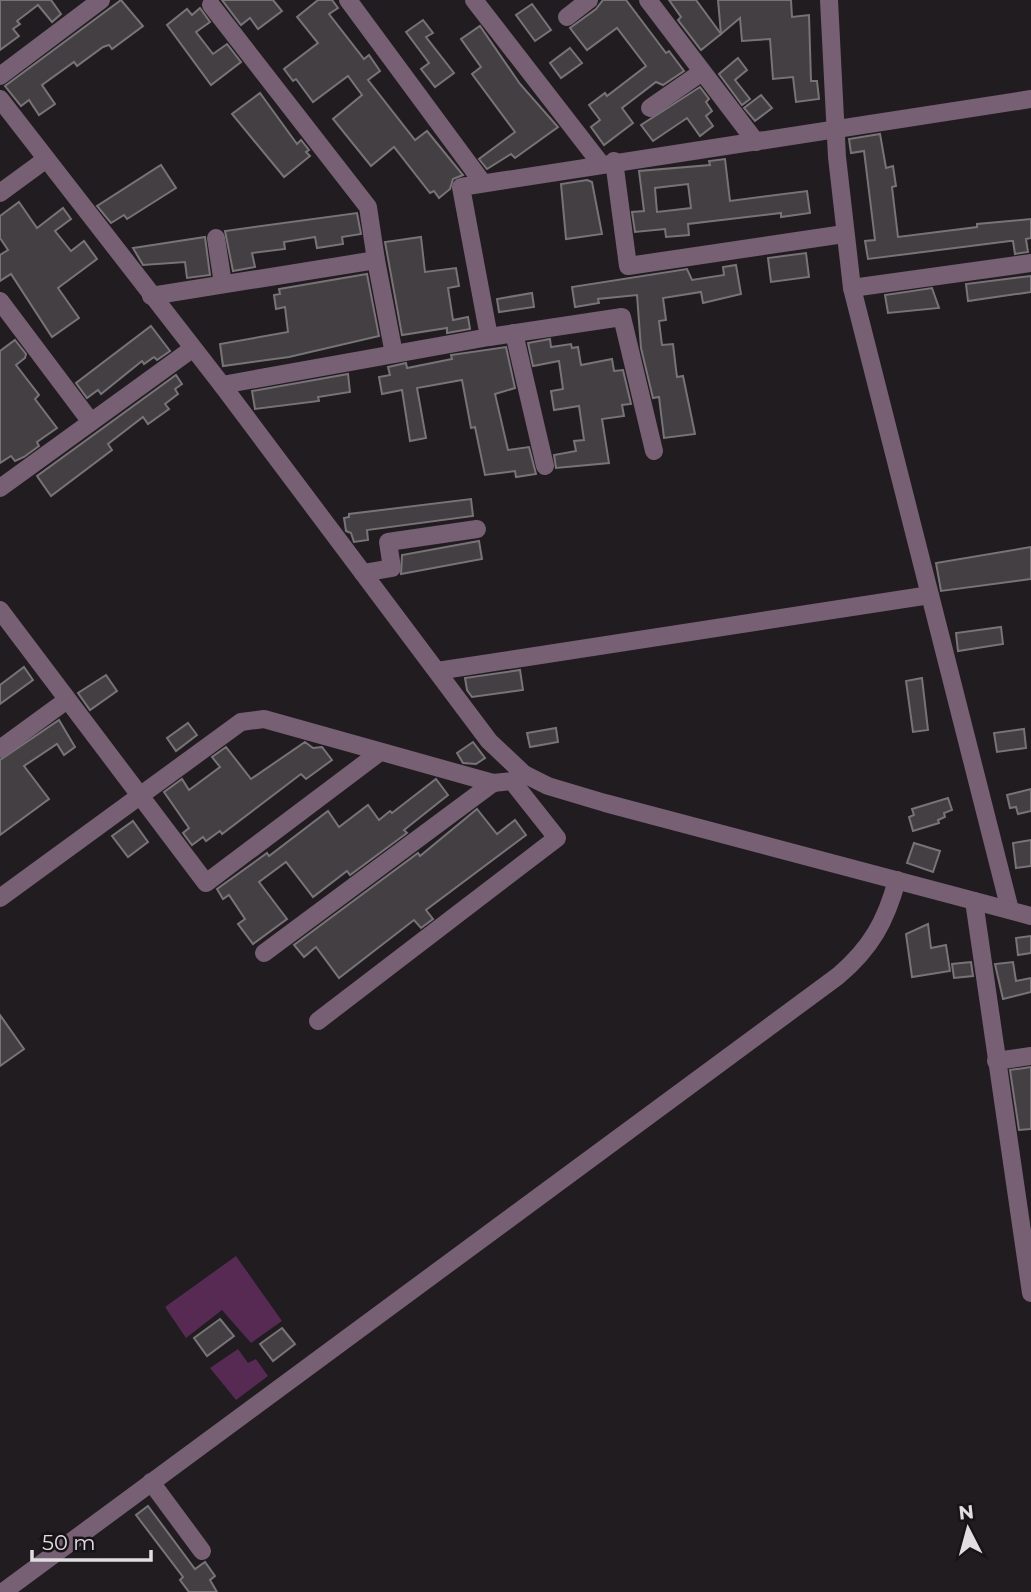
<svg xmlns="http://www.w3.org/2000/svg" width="1031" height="1592" font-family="Montserrat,sans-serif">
<rect width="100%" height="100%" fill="#201c20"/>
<g fill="#572a53">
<polygon points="236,1256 282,1321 251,1343 222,1310 186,1338 165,1307"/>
<polygon points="238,1349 248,1363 256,1359 268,1376 236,1400 210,1368"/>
</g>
<g fill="#443f43" stroke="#787377" stroke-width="2" fill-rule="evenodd">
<polygon points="0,0 51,0 61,14 52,22 38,5 17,21 20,24 13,29 19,36 0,50"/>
<polygon points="121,0 143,26 112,49 109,45 103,47 77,66 74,62 42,85 55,104 39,115 29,100 21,106 5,86"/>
<polygon points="222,0 273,0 282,11 258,29 250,18 241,25"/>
<polygon points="318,0 332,0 338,8 329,14 364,59 369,55 380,71 368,80 415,140 427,131 463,175 453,179 450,189 439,198 434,191 430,193 394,147 371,166 333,119 362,95 348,76 313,102 296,79 293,81 284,69 318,43 297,17"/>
<polygon points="603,0 626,0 666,53 669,51 684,71 663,85 656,82 622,108 633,123 604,145 591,127 600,120 589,105 605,93 607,96 646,66 617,28 587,50 570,28 596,9"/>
<polygon points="669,0 696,0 721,34 701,50 678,20 681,17"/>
<polygon points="718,0 791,0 792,17 809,15 811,81 817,81 819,99 796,102 793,77 773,79 770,39 742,41 740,18 721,34"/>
<polygon points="532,4 551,30 535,41 516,15"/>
<polygon points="200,8 210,22 196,32 213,54 227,44 241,62 211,85 167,25 187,9 192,15"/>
<polygon points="423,20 433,33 426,37 454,73 435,87 421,69 429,63 406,32"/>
<polygon points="480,26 520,84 558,127 515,158 511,154 487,169 479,159 515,132 472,74 481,67 461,39"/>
<polygon points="570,48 582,63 561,78 550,63"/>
<polygon points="738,58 747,70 735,80 750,99 742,105 719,74"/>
<polygon points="700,87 709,99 706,102 712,111 706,116 713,126 700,136 687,118 653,141 641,125"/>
<polygon points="260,93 297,144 301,140 309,150 306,152 310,156 284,177 232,114"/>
<polygon points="761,95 772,108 755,121 744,108"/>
<polygon points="880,134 886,168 893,166 896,186 892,187 898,237 977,227 977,224 1031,219 1031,238 1026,239 1028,252 1015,254 1013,241 1010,241 868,259 865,241 875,240 864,151 851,153 849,139"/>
<path d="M 725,159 L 730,201 L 807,191 L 810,213 L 781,217 L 781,213 L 688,224 L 689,235 L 666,237 L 665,229 L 635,232 L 632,212 L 644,211 L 639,171 L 710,165 L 709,161 ZM 688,184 L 691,208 L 657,212 L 655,188 Z"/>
<polygon points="161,165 176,188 127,219 124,215 111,223 97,206"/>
<polygon points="587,180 592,182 602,234 566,239 561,184"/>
<polygon points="19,202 37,228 63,208 71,219 55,231 71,251 84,241 97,259 58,288 79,318 52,337 11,274 0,281 0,255 8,250 0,238 0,216"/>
<polygon points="357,213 361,234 342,237 343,244 317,248 315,237 284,242 285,249 252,253 255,267 233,271 225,231"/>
<polygon points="205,237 210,275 187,278 185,262 143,265 133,248"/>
<polygon points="421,237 425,272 456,268 459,286 448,288 453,320 468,317 470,329 447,333 447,328 402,335 385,242"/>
<polygon points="806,253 809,277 771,282 768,258"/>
<polygon points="736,265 741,294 703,303 701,292 663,298 666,320 659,321 662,345 673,344 677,377 683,376 695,434 664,438 659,397 653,398 641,348 637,295 598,299 599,303 575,307 572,287 687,269 692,280 724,275 723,267"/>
<polygon points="367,274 379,336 289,357 223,366 220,344 288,332 285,307 276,309 274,295 280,294 279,289"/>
<polygon points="1031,276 1031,292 968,301 966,284"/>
<polygon points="932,288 939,308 888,313 885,295"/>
<polygon points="532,293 534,307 499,312 497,299"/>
<polygon points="151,326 170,351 157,360 154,357 144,364 142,361 101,394 98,390 87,398 76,383"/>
<polygon points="550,339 551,347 571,344 572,348 578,347 581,365 612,359 614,371 623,370 631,404 622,405 624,416 602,419 609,463 556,468 554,455 576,451 574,441 584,440 579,406 554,410 551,391 563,389 559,361 533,366 528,343"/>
<polygon points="15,340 26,354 25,358 16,365 39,395 35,399 57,428 37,442 39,446 24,457 15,461 11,456 0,463 0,351"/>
<polygon points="506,347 515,388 495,394 508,450 529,447 536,474 516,477 515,471 485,475 475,427 471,428 462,380 417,388 426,438 410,441 402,390 382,394 379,377 390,375 388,367 406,363 407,368 452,359 451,355"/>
<polygon points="348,374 350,392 318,397 319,401 255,409 252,391"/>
<polygon points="176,375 182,384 175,389 178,394 165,404 169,409 148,424 143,417 108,444 112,450 51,496 37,476"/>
<polygon points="471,499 473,516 367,530 368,540 354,542 351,533 346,531 344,518 349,517 349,514"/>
<polygon points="479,541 482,559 401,574 402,555"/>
<polygon points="1031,547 1031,579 941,591 936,563"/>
<polygon points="1001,627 1003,644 958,651 956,633"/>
<polygon points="24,667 33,680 0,704 0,685"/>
<polygon points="520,670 523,690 472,697 467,690 465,678"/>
<polygon points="106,675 117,691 90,710 78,693"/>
<polygon points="922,678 928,730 913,732 906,681"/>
<polygon points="59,720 75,747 64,755 57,744 24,766 49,799 0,835 0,760"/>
<polygon points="188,723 197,735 176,751 167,738"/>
<polygon points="556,728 558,742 530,747 527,733"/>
<polygon points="1024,729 1026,748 997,752 994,733"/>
<polygon points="305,742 313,748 322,747 332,760 306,779 301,774 222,834 220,831 206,841 203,837 192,845 183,833 189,828 164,792 182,779 189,790 220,767 212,757 226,747 251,779"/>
<polygon points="473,742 485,758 476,764 463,763 457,753"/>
<polygon points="436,779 448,795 404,830 407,833 350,875 347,871 313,897 286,862 259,882 287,919 253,944 238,924 245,919 229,895 223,899 217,889 267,853 269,856 328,811 339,827 368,805 379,820 390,811 392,813"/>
<polygon points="1031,789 1031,811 1018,814 1016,807 1010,808 1007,795"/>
<polygon points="948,798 952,810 944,813 945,817 938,820 939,823 913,831 909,817 914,815 912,809"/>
<polygon points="477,809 497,834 515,820 526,835 426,910 433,919 421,928 414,920 339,978 316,947 304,957 294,945 418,853 420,856"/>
<polygon points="133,821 148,842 128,857 112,836"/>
<polygon points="1031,840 1031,866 1016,868 1013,843"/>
<polygon points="914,843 940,851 933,872 907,863"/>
<polygon points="928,924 931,948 946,945 950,971 912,977 906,934"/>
<polygon points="1031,936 1031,953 1018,955 1016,938"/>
<polygon points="971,962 973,976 954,978 952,964"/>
<polygon points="1013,962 1016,981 1031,978 1031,992 1003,999 995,964"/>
<polygon points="0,1015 24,1049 0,1066"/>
<polygon points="1031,1067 1031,1129 1019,1130 1010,1070"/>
<polygon points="220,1319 234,1336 207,1356 194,1338"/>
<polygon points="282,1328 295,1344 273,1361 260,1344"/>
<polygon points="148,1506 195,1569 205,1562 215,1576 210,1580 217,1592 189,1592 180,1580 183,1577 136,1515"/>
</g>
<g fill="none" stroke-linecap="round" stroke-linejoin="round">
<g stroke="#775f74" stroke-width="18">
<polyline points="348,0 483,183"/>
<polyline points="474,0 601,164"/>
<polyline points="648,0 756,142"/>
<polyline points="829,0 837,157 852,288 1010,910"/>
<polyline points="567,17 589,0"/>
<polyline points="0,76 101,0"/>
<polyline points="0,99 222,385 489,741 524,774 548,786 605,803 1031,916"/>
<polyline points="650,108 702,72"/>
<polyline points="614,161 628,266 844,234"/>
<polyline points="0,193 45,160"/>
<polyline points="216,238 223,284"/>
<polyline points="376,260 394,354"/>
<polyline points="852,288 1031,263"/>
<polyline points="151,296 376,260 368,207 211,5"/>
<polyline points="0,301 91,422"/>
<polyline points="514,333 545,466"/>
<polyline points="489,337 622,317 654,451"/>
<polyline points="222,385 489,337 461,187 1031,99"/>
<polyline points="0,488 192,349"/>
<polyline points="363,573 392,568 388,542 477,529"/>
<polyline points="0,610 206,883 380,752"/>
<polyline points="437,671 930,595"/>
<polyline points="0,749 67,700"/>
<polyline points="0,898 241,722 264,719 493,783 512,781 524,774"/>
<polyline points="974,901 1031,1293"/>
<polyline points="264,953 493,783"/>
<polyline points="318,1021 557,838 512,781"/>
<polyline points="996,1061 1031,1056"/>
<polyline points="151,1482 202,1551"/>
<path d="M 3,1592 L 838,976 C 871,948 886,921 897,880"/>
</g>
</g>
<g transform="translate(968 1529) rotate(354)" stroke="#171317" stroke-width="5" paint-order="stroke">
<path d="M0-5L12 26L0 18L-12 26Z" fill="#e1dee1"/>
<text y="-10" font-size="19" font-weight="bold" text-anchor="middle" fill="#e1dee1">N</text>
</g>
<path d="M32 1550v10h119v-10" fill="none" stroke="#e1dee1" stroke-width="3.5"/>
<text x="42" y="1550" font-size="21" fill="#e1dee1" stroke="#171317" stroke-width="5" paint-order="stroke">50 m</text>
</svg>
